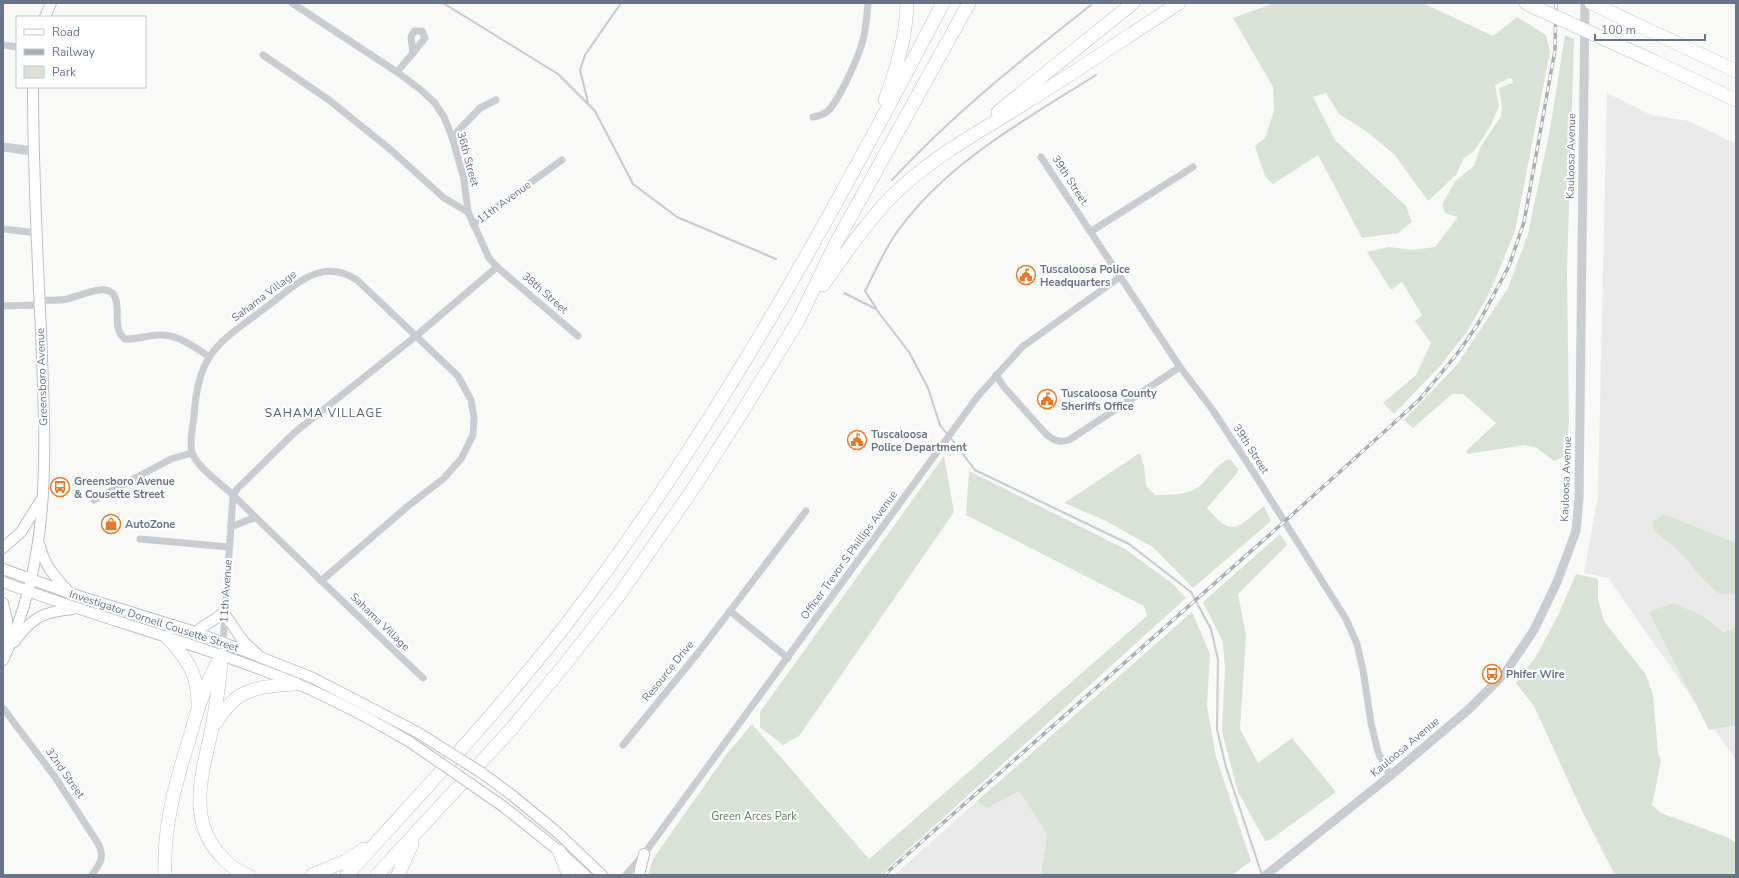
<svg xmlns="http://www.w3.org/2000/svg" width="1739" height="878" font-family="'Nunito Sans',sans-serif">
<rect width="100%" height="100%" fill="#f9f9f7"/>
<g fill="#eaeaea">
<polygon points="1607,93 1651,115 1689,121 1736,144 1736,760 1608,578 1584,573 1598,496"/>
<polygon points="1019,791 1047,834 1041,875 894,875 977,801 988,808"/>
</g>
<g fill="#dae2d8">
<polygon points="1274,3 1423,3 1493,36 1517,17 1546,35 1550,52 1515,231 1490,292 1466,333 1441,365 1394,414 1383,403 1416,375 1431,343 1415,321 1422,315 1402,282 1391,290 1367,252 1389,247 1413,250 1435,247 1458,217 1445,213 1442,205 1455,181 1474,166 1480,148 1501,116 1502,106 1499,88 1513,83 1512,79 1510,78 1495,85 1499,106 1491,125 1474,151 1464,158 1456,175 1428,201 1394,154 1366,131 1339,114 1326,93 1313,97 1335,140 1406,206 1412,222 1398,233 1362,238 1318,155 1273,184 1265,176 1255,146 1265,138 1274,111 1273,87 1233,18"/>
<polygon points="1565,35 1574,39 1567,272 1569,423 1566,455 1554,461 1537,448 1525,445 1468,454 1466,451 1496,423 1463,394 1452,394 1413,428 1404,420 1456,366 1508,288 1528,234 1550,129"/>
<path d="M 1140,453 L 1144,466 L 1146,486 L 1155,495 C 1169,495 1189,495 1200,486 C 1210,477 1216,463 1230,459 L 1238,469 L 1237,473 L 1207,508 C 1233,538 1236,529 1264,506 L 1271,521 L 1193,588 L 1154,548 L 1106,521 L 1064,503 Z"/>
<polygon points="944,456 954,512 799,736 783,745 760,727 760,712"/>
<polygon points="969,471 1125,549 1173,584 1186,598 880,875 648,875 653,859 726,755 752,724 869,859 1147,616 1144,606 966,515"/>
<polygon points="1664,514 1736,543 1736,595 1718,593 1701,577 1684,556 1654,530 1653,522"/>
<polygon points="1280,534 1287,545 1238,594 1246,635 1240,729 1258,763 1292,738 1336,792 1270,840 1265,841 1238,792 1222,732 1225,669 1223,642 1203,602"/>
<polygon points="1576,574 1598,579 1598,600 1604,621 1646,675 1653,695 1658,753 1661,761 1652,805 1661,813 1729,838 1736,843 1736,875 1615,875 1582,811 1534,706 1516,683 1537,655 1558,615"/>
<polygon points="1673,603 1703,616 1723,632 1736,628 1736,725 1709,730 1649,612"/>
<polygon points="1192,612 1210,654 1207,706 1216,757 1251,861 1232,875 1041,875 1047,834 1019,791 988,808 977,801"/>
</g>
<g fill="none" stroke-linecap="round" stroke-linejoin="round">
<g stroke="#c4cbd2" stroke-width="2">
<polyline points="443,3 558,74 595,111 633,184 677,217 776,259"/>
<polyline points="588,102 580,70 585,55 621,3"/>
<path d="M 892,180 C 952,115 1021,60 1091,5"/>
<polyline points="844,293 876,309 909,352 928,388 940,425 947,434"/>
<path d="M 876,308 L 865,291 C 875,272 884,250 897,232 C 947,162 1025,120 1096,75"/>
<polyline points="950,437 975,470 1129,544 1191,592 1211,629 1218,660 1217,729 1226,767 1262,875"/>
</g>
<g stroke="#bbbfc5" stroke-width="12">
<g id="secondary">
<polyline points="45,17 51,3"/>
<path d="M 40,546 C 44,565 55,577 68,591"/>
<polyline points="3,548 21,532 41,500"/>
<polyline points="3,569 69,593 195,632 260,657 313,678 417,732"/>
<path d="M 3,582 C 89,615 179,638 265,671 C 315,689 364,715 410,742"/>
<polyline points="3,603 7,620 8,642"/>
<polyline points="195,632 224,613 243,641 257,654"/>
<path d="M 14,642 C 33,617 42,612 73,609"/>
<path d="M 3,660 C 54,554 45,445 41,331 C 37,250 33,168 33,87"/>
<polyline points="513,796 558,833 602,875"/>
<polyline points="504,807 559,851 585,875"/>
<polyline points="639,875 644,854"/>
</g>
</g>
<g stroke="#bbbec2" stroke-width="14">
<g id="motorway">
<polyline points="1526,3 1536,8"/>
<polyline points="1591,3 1736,71"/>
<polyline points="1651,60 1736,100"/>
<path d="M 885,100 C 897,68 906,38 907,3"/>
<polyline points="998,112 1133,3"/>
<path d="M 823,285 C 848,250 872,213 905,184 C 941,152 984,129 1025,103 C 1077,71 1128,36 1179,3"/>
<path d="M 167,637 C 187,659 197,672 198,702"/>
<path d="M 221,655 C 221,680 216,703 212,728 C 203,771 186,820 221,856 C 228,864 237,871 248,875"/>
<path d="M 214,725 C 219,718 225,709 231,703 C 247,686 273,686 295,684"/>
<polyline points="559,851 569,875"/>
<path d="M 165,875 C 163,828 175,784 189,740 C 197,711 205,683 221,657"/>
<polyline points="312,875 346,861 364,849"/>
<path d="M 347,875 C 430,783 516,693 590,593 C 727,408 837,206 943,3"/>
<polyline points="377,875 507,734 562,668 617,598 693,489 741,414 799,319 836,243 969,3"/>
<polyline points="398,875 412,844"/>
</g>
</g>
<g stroke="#c9ccd0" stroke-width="7">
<polyline points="292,3 397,72 421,90 434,102 444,117 452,137 464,179 468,212 489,258 497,267 578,336"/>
<polygon points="414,31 422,31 425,38 413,53 411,37"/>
<polyline points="3,45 17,47"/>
<polyline points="263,55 329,100 391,150 444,198 468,212"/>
<polyline points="397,72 413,53"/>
<path d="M 813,117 C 818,116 822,115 827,112 C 839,101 859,56 863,40 C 866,28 867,15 868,3"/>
<polyline points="452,137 480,108 496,100"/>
<polyline points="1041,157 1180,367 1212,409 1254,473 1346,619 1357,644 1363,670 1371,723 1378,752 1390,776"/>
<polyline points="473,224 562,160"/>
<polyline points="3,229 37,233"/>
<polyline points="1090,232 1193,167"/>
<path d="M 39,300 C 49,300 58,301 67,299 C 78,296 90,291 100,290 C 105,289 111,291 114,295 C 122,309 111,328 125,339 C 136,340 148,335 159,335 C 178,334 194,347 208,356"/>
<polyline points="3,306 40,305"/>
<path d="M 996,375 L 1004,387 L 1046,434 C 1053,440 1059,443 1069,440 L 1180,367"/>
<polyline points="94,500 171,459 192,453"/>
<polyline points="231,527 248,520 256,518"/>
<polyline points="140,539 229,547"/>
<path d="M 321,581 L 408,506 L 443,479 L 461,459 L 473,435 L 474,417 L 471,400 L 458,376 L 357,280 C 321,257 297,284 269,305 C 221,342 198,349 194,416 C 193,427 189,441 192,452 C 196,467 222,484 233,495 C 296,557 359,617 423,678"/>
<polyline points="730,611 788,658"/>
<polyline points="223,643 233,495 237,489 294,433 416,336 497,267"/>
<path d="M 3,708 L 55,777 L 99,845 C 105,858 99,865 92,875"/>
<polyline points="623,745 698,653 806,511"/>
<polyline points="626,875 644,854 978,396 1022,347 1120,277"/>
</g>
<g stroke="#c9ccd0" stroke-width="9">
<polyline points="3,147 33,151"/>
<polyline points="1266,875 1390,776 1468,710 1505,673 1534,630 1557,582 1576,531 1579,498 1585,3"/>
</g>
<use href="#secondary" stroke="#fff" stroke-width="10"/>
<use href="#motorway" stroke="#fff" stroke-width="13"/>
<g stroke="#a9adb5" stroke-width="3.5">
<polyline id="rail" points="884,875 1284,522 1394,423 1420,399 1460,350 1478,324 1509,266 1524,222 1555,50 1556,3"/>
</g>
<use href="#rail" stroke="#fff" stroke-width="2" stroke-dasharray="6" stroke-linecap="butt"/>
<g stroke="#bbbfc5" stroke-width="12" stroke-linecap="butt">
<g id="secondary-bridge">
<polyline points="417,732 482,773 513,796"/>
<polyline points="410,742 504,807"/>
</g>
</g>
<g stroke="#bbbec2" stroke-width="14" stroke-linecap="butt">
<polyline id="motorway-bridge" points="1536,8 1651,60"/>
</g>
<use href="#secondary-bridge" stroke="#fff" stroke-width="10"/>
<use href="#motorway-bridge" stroke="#fff" stroke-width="13"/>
</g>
<defs>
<g id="civic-ring" transform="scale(1)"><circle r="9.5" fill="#fff" stroke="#ea7826" stroke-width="1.5"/><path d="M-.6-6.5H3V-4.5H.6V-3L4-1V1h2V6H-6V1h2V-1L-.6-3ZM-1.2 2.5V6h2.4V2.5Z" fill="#ea7826"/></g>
<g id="bus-ring" transform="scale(1)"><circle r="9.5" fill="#fff" stroke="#ea7826" stroke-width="1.5"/><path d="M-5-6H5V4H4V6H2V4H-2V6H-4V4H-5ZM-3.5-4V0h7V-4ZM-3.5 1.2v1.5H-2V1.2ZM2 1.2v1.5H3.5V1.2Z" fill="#ea7826"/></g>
<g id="shop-ring" transform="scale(1)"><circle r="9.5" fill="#fff" stroke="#ea7826" stroke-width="1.5"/><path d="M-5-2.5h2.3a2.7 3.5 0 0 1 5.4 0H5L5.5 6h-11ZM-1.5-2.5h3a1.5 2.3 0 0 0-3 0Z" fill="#ea7826"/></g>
</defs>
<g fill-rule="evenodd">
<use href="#civic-ring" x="1026" y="275"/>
<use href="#civic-ring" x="1047" y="399"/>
<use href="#civic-ring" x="857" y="440"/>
<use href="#bus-ring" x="60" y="487"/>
<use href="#shop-ring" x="111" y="524"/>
<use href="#bus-ring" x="1492" y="674"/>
</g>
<g text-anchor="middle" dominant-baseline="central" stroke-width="4" stroke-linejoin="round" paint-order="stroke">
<g font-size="11" fill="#677489" stroke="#fff">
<text transform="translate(1571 156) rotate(-89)">Kauloosa Avenue</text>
<text transform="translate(468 159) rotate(75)">36th Street</text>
<text transform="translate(1070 180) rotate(57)">39th Street</text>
<text transform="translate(504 202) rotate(-36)">11th Avenue</text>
<text transform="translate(545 293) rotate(41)">38th Street</text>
<text transform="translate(264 296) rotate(-37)">Sahama Village</text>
<text transform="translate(42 377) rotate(-92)">Greensboro Avenue</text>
<text transform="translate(1251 449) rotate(57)">39th Street</text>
<text transform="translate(1566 479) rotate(-88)">Kauloosa Avenue</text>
<text transform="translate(849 555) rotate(-54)">Officer Trevor S Phillips Avenue</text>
<text transform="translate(226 591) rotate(-86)">11th Avenue</text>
<text transform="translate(154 621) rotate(18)">Investigator Dornell Cousette Street</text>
<text transform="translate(380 622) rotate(44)">Sahama Village</text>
<text transform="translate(668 671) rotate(-51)">Resource Drive</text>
<text transform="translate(1405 747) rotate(-40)">Kauloosa Avenue</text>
<text transform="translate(65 773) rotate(55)">32nd Street</text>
</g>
<g font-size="11" font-weight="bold" fill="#677489" stroke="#fff" text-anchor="start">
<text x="1040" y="269">Tuscaloosa Police<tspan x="1040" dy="13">Headquarters</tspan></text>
<text x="1061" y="393">Tuscaloosa County<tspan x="1061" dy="13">Sheriffs Office</tspan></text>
<text x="871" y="434">Tuscaloosa<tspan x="871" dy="13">Police Department</tspan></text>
<text x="74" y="481">Greensboro Avenue<tspan x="74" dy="13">&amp; Cousette Street</tspan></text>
<text x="125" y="524">AutoZone</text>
<text x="1506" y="674">Phifer Wire</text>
</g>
<g font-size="11" fill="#637a62" stroke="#fff">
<text x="754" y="816">Green Arces Park</text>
</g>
<g font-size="12" letter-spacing="1" fill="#555e6e" stroke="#fff">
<text x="324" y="413">SAHAMA VILLAGE</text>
</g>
</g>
<rect width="1739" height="878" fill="none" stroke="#677489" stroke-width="8"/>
<rect x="16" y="16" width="130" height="72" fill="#ffffff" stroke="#c2c7d0"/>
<rect x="24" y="29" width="20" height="6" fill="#ffffff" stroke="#c2c7d0"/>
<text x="52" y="36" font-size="12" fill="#677489">Road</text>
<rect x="24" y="49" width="20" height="6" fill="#a9adb5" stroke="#c2c7d0"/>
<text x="52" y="56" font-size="12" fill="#677489">Railway</text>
<rect x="24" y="66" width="20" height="12" fill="#dae2d8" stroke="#c2c7d0"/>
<text x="52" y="76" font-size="12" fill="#677489">Park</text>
<path d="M1595 34v6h110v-6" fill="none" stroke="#677489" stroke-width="2"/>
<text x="1601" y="34" font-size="12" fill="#677489" stroke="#ffffff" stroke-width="3" paint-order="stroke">100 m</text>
</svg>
